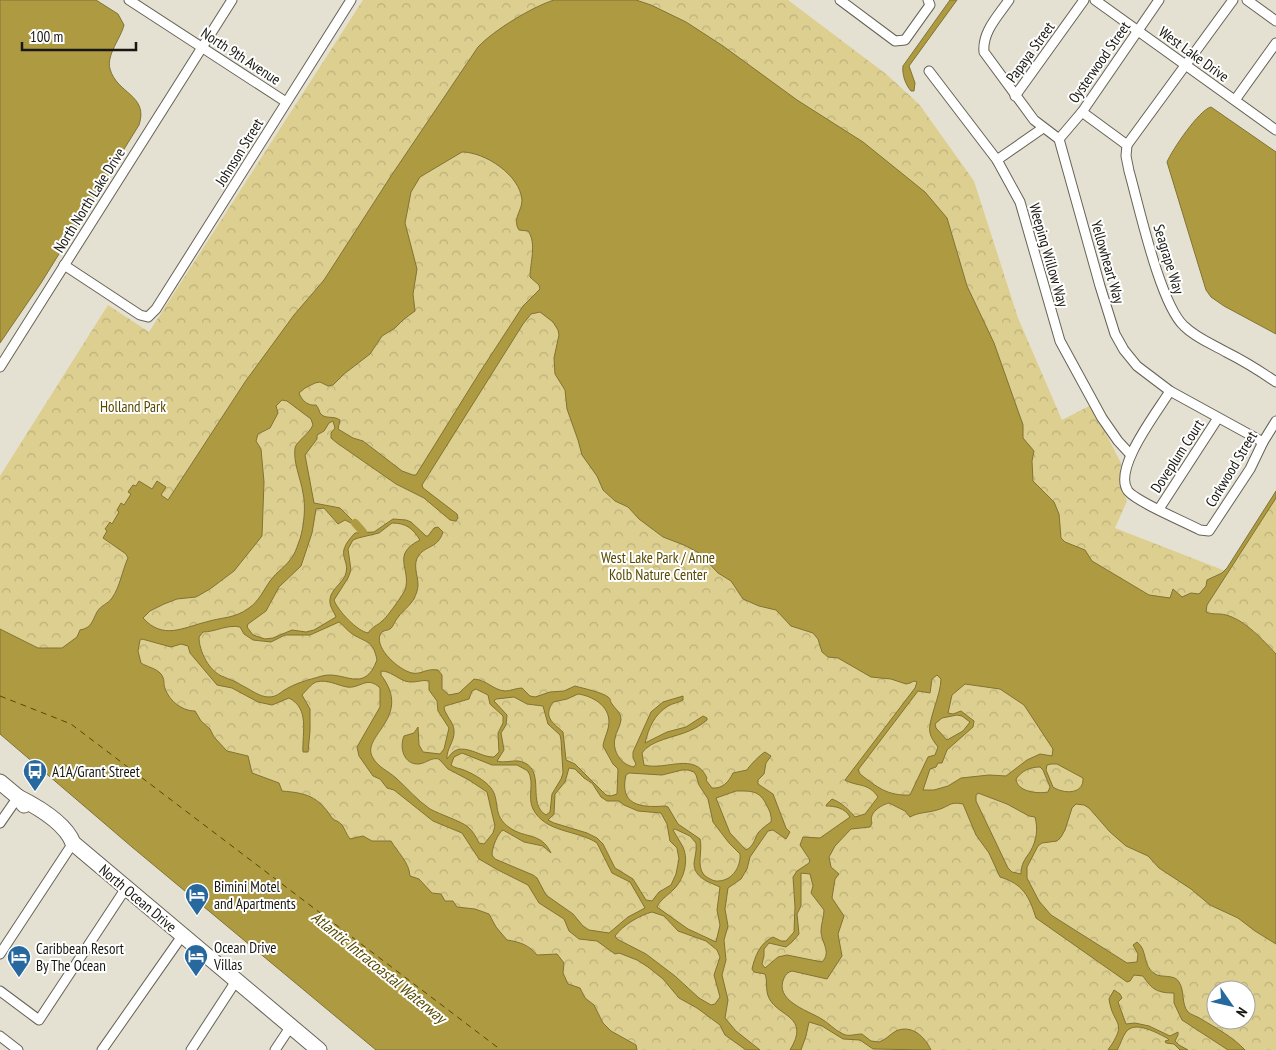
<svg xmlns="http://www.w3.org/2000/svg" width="1276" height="1050" font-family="'PT Sans Narrow',sans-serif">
<defs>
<pattern id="park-crowns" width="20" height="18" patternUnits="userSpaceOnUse" patternTransform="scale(1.25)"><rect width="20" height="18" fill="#ddcf8f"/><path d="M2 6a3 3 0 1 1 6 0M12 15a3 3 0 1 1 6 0" fill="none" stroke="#bdb17a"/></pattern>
</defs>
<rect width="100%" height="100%" fill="#e4e1d2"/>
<g fill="url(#park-crowns)" fill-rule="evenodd">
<path d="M 363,0 L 554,0 C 532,7 494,30 478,47 L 391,176 L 324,280 L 313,292 L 245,382 L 168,500 L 161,495 L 156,482 L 152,489 L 133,485 L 131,494 L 124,505 L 121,504 L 117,510 L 119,512 L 112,524 L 109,523 L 105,529 L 107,531 L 103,538 L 126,554 L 128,558 C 123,571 120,587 112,598 C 108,604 101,605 97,612 C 92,621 92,628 80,630 L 78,637 L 62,648 L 38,648 L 0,629 L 0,476 L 108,305 L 149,332 Z"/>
<path d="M 559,0 L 788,0 L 886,74 L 919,104 L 974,181 L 1018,318 L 1062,420 L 1091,405 L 1121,463 L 1120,484 L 1127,501 L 1115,528 L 1228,572 L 1276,497 L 1276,1050 L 576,1050 L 85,655 L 484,45 ZM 1216,990 L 1246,990 L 1246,1020 L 1216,1020 Z"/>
</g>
<g fill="#ae9b41" stroke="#817333" fill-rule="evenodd">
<path d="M 0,0 L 96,0 L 118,14 L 124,25 C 121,38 106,55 110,69 C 117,94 149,95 139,125 L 41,283 L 0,343 Z"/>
<path d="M 554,0 L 636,0 L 651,5 L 686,22 L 723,46 L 797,100 L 863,142 L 925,192 L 947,218 L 967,286 L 994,343 L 1023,425 L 1023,438 L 1034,451 L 1032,461 L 1033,481 L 1054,502 L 1059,514 L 1061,538 L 1065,542 L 1085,550 L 1092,561 L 1149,595 L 1170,598 L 1173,589 L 1182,597 L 1191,593 L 1199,594 L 1206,586 L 1207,580 L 1222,573 L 1227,568 L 1276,491 L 1276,498 L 1207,605 L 1206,612 C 1212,615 1219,613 1226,615 C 1245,620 1263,640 1276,654 L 1276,944 L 1255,931 L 1238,918 L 1210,905 L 1191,889 L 1159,868 L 1148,856 L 1126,846 L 1110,832 L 1089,808 L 1084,805 L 1076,804 L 1072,808 L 1065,830 L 1061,837 L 1057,841 L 1042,843 L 1038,846 L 1027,867 L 1027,878 L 1039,901 L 1051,915 L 1127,963 L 1137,962 L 1138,954 L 1133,945 L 1137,942 C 1148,950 1142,966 1155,974 C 1161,978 1175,974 1179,982 C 1185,991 1181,1004 1188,1012 C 1191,1015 1197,1016 1201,1019 C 1216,1028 1233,1037 1245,1050 L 1228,1050 L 1182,1020 L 1174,1003 L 1174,993 C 1158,993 1152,990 1143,976 L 1134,975 L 1130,981 L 1127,982 L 1036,918 C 1029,896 1023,884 1000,877 L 989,853 L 976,835 L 963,804 C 949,801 949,807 937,810 C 927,813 919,812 910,817 L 905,811 L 889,803 C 881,805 868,813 872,823 L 870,827 L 851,829 L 835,846 L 829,857 L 831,867 L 839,874 L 835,879 L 832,898 L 844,916 L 838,934 L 842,956 L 827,979 L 792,971 C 788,972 786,974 784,978 C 774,1000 806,1010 820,1018 C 828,1022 834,1030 843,1034 C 849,1037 855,1034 862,1034 L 871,1041 L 879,1042 C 886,1040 890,1034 896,1031 C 912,1024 925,1037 931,1050 L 873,1049 L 860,1040 L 843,1039 L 822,1026 L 809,1022 L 806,1036 L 801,1050 L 790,1050 C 811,1016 778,1017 769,998 C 765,990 768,982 765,974 L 754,972 L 752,969 C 755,956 760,943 773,937 L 781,941 L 786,941 L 794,932 L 795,907 L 793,877 L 797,871 L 809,863 L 810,860 L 800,845 L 803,837 L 820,838 L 850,817 C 845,808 835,806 826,806 L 827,804 L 832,799 C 842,803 848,809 855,817 L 865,814 L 878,797 C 868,782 857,787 845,780 L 915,688 L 917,682 L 914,681 L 910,683 L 906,684 L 891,679 L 871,677 L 838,658 L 828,657 L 822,652 L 818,639 L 813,633 L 791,626 L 776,610 L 759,606 L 743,599 L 731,581 L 718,573 L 699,553 L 684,545 L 663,537 L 639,519 L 628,507 L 615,501 L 603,490 L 597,476 L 582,455 L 578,440 L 567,409 L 565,390 L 555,374 L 554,358 L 559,335 L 558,330 L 553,322 L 540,312 L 531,314 L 523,324 L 422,485 L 423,488 L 457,514 L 458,518 L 456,521 L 450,520 L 424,498 L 396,484 L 337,443 L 331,438 L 331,433 L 335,428 L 333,421 L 329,423 L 324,431 L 317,435 L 317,439 L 305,455 L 314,503 L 340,508 L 355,523 L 353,524 L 345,520 L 338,524 L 324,508 L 316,509 L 312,533 L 301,566 L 279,587 L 266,611 L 248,624 L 247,627 L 253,635 L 265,639 L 273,638 L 292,630 L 306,632 L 314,630 L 336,617 C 334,611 329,607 330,599 C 331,590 341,584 345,576 C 352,558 332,557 355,533 L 374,532 L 393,519 L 406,520 L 411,522 L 426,536 L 428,536 L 434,528 L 438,527 L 443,532 C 438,548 427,545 419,555 C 412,564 418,575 418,585 C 418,590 416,594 414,599 C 409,607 401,612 396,620 C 394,623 393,627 390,629 C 386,631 382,630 380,635 C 375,649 399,670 412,673 C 421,675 426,668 438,670 L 442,675 L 442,689 L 449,695 L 459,693 L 474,679 C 487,680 493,690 505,691 C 511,691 516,688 522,688 L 530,696 L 535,697 L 550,692 L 564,691 L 575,686 C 582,688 604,693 608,697 C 612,700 609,700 612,704 C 616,710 621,712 621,720 C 620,727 616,732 615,738 C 612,751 621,765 634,767 L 636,764 L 633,758 L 633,752 L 651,712 L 663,702 L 683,696 L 683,700 C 678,703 673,703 668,706 C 654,715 649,727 645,743 L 667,732 L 686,727 L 703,716 L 707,718 L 707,720 C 701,725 696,728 689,731 C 676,737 650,740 642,753 L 644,765 C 666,771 695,751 707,778 L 706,780 L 712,788 C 722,789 729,782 733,773 L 747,770 C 749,766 761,754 765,752 L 771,756 L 766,763 L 764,774 L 758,780 L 758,784 L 773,794 L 786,828 L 790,832 L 786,839 L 773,830 L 768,831 L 750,857 L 747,869 L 741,879 L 728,888 L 725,909 L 728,926 L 724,940 L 726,960 L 722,975 L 728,1000 L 725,1018 L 736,1031 L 760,1050 L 746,1050 L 725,1035 L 720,1025 L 697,1008 L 679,998 L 663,979 L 648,967 L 637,960 L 619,953 L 615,954 L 597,941 L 579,939 L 569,931 L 564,919 L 539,903 L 528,885 L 498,870 L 479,859 L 462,833 L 433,821 L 394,790 L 387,788 L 380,779 L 373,776 L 359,756 L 357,747 L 380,707 L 380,688 C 367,675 360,689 347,687 C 336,685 328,679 316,682 C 311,684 306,691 302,695 L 310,709 L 310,731 L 308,752 L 303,752 C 302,732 310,709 289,698 L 272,705 L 258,702 L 232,688 L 217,685 L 190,653 L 188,646 L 181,644 L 171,647 L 142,639 L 140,640 L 138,651 L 141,663 C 147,667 156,668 161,674 C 164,678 164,681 164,685 C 167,699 181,711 195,711 L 201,721 L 210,729 L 214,737 L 227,751 L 248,756 L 252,773 L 279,783 L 282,791 C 306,793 318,796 332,818 C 335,821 339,821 342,825 C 345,829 346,834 350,839 L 363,836 L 372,841 L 391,841 C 398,853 409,862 410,876 L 419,879 L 432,893 L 441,894 L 445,901 L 453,901 L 457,907 L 475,909 L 489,914 L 496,927 L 507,940 C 520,942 529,945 537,955 L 557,954 L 564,963 L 563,973 L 568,984 L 580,988 L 585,998 L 594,1005 L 603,1023 L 611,1031 L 636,1045 L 637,1050 L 376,1050 L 132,847 L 0,734 L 0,629 L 38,648 L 62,648 L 77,637 L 80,630 C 92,628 92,621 97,612 C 101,605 108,604 112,598 C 120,587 122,571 128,558 L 126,554 L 103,538 L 107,531 L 105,529 L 110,522 L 112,524 L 119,512 L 117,510 L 121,503 L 124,505 L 131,494 L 128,492 L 133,485 L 136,486 L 139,481 L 152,489 L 157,481 L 166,487 L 161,495 L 168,500 L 245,382 L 294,315 L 324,280 L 391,176 L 478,47 C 494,30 532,7 554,0 ZM 462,152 C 485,152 520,175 522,200 C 522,211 512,219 519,230 L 528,231 C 537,243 530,263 530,277 L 539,285 L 540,289 L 523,306 L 480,372 L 416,475 L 413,475 L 402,471 L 363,441 L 353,438 L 338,429 L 340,420 C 333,415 325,420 320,413 C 319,410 318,407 316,405 C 308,406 302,401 299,393 L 305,388 L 315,383 L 320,382 L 328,386 L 333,385 L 344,374 L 370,354 L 382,336 L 395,328 L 404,319 L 415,311 L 413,294 L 417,269 L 405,223 L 411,192 L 420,177 ZM 282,400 L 287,401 L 311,419 L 313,425 C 309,434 296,442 295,448 C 293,463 301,479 303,493 C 306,506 304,526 300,539 C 298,544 296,551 293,556 C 287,566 276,572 270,581 C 263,591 259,601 249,608 C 234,619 222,617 206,622 C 182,628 163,640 143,618 L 150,611 L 164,604 L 177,599 L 196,597 L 210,589 L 234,571 L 262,536 L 264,482 L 261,449 L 256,441 L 258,434 L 270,428 L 278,413 L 276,406 ZM 392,523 C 407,523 413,529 420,540 C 390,555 412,569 405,590 C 404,593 386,619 382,621 C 377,626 373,626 368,633 C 357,631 338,611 334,600 L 348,578 L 351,570 L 348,549 L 353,540 L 358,538 L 379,533 ZM 339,622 C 343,625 347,630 351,633 C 365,643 373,639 377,660 C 364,695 344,670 322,676 C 308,680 295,683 283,691 C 279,694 275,697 269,697 C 259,697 250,689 241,685 C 236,681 230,680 224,677 C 209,672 199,651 199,637 L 203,632 C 215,632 228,624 240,627 L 244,634 L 253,640 L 271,642 L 285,635 L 310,635 ZM 381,671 C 390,671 397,678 405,681 C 415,684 421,679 429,681 L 429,690 L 437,701 L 438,711 L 449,728 L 444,749 L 440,754 L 423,752 L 419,745 L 418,727 L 414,733 L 404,736 C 399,748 404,765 419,764 C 427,763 431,757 439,759 L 448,769 L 469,780 L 487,792 L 495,826 L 493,833 L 484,844 L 479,843 C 476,837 473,831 468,827 C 461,821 441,815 430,809 C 417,800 407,788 396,778 C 388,771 378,767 373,758 C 359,736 414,718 381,675 ZM 937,675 L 941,679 C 941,695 927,722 930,733 C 931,738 935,743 938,747 L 935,755 L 928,757 L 910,795 C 887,796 877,787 860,774 L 858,770 L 918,691 L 930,693 L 932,679 ZM 965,684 L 1000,689 L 1024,705 L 1053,749 L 1052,756 L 1040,754 L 1027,760 L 1006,776 L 989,775 L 961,778 L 948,786 L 934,790 L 923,790 L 930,769 L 936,767 L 938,763 L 942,763 L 947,750 L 973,727 L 974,721 L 961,711 L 953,714 L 948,713 L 952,695 ZM 476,689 L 488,695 L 490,704 L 503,716 L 503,723 L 498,733 L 499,752 L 494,757 C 481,758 464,742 452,753 C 450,755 449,757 447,759 C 446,749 455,741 454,731 C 454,722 446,717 444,708 L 445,706 L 469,699 L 472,691 ZM 578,694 C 592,696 609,705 609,722 C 609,730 604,738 603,746 L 613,764 L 618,769 L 617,794 L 611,796 L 606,795 L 575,764 L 566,760 L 563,732 C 552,722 543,717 553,702 L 567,699 ZM 514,697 L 527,704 L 543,706 L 548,724 L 560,735 L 561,740 L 563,773 L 561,779 L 552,794 L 550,812 L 546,815 C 527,804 545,773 525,763 C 516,758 506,764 497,761 L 504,750 L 501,733 L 506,725 L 507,715 L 494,701 L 496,699 ZM 957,715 L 962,716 L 970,722 L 963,731 L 947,740 L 936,728 L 935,724 L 942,718 ZM 462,753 L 492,765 L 517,765 L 528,771 C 535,783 527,797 533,809 C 545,833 578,830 597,843 L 612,873 L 630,882 L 645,908 L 628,917 L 609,933 L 589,930 L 583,926 L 573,914 L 546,895 L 537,878 L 533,875 L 495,859 L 492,855 C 492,847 498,833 503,830 L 524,842 L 543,846 L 551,853 C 541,832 526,839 510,828 C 491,815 501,801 491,788 C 485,780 470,772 461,769 C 457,768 455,768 451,765 L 454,757 ZM 1051,764 L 1057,764 L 1083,778 C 1084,795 1063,794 1053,787 L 1046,770 L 1047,765 ZM 1040,767 L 1043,770 L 1050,787 L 1048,792 C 1038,794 1017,792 1016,779 C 1022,771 1029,767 1040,767 ZM 569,768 L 575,769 L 584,778 L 592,783 L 601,797 L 607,801 L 619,801 L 624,805 L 638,811 L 661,813 L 667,824 L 670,841 L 677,848 L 679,859 L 676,874 L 671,885 L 659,892 L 652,901 L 646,900 L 633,879 L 615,868 L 603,844 L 597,838 L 587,833 L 554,823 L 548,820 L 554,814 L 555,794 L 565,782 ZM 682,770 L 688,770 L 694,772 L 696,775 L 699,785 L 708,799 L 713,822 L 729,843 L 740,854 C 741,866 733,880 719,881 C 714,882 708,878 704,875 C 696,865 703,851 700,839 L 678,824 L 668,807 L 665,806 C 640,808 619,805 626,775 L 629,773 L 662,775 ZM 736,791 C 751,791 760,790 767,806 C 770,811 772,817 771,822 C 767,825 762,828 758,833 C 754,840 754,846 746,850 L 730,833 L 716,798 ZM 978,793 L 1007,804 L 1029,816 L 1035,817 C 1038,829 1037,840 1030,852 C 1025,859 1021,864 1021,874 L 1012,872 L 1008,868 L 976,801 L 976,795 ZM 675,829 L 690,836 L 696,843 C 697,850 695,856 694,863 C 694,878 709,882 720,887 L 717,910 L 720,925 L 716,942 L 688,929 L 657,907 C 660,900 667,896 673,890 C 684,880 689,861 683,847 C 680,841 676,836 673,830 ZM 801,873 L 810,874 L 813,886 L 811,893 L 824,910 C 824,917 821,924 821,931 C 821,942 832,952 822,962 L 787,955 L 778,957 L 765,968 L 762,964 L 764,956 L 764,949 L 769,943 L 786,947 L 792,942 L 799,934 L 797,914 L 801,906 ZM 652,912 L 664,916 L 678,931 L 706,941 L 717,950 L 720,957 L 714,975 L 720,997 L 715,1004 L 711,1005 L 699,998 L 675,976 L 646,954 L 617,939 L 615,936 C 623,925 640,915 652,912 Z"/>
<path d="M 950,0 L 957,0 L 909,66 L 915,83 L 914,91 L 911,91 C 905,84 902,74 903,66 Z"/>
<path d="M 1211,107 L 1276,152 L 1276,334 L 1224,306 L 1211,297 L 1206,290 L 1167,162 C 1172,150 1199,110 1211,107 Z"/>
<path d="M 1114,990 L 1120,994 L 1122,998 L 1118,1002 L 1126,1024 L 1135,1023 L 1149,1026 L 1170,1036 L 1178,1032 L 1178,1035 L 1175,1041 L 1179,1045 L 1188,1050 L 1180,1050 L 1174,1044 L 1166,1043 L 1165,1041 L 1169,1040 L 1167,1038 C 1157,1033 1135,1020 1126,1032 C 1122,1037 1121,1044 1117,1050 L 1108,1050 C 1129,1020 1113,1027 1109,999 Z"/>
</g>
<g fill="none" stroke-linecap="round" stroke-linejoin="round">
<polyline stroke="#ae9b41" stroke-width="8" points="355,523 363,532"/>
<polyline stroke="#564900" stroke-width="1" stroke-dasharray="6 5" stroke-linecap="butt" points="0,696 71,724 501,1050"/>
<g stroke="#666356" stroke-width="11">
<g id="street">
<polyline points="129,0 286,102"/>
<polyline points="840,0 895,41 905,40 930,5 928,0"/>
<path d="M 1009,0 C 998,16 982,32 984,52 L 1034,120 L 1059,139 L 1100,286 L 1115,334 L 1124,350 L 1137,366 L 1170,391 L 1263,442"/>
<polyline points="1095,0 1276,130"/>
<polyline points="1247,0 1276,21"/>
<polyline points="929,71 997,160 1020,202 1060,341 1102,418 1118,441 1130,454"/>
<polyline points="1015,96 1084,0"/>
<polyline points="1235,100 1276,43"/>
<path d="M 1082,112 L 1127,145 L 1126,156 L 1129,171 C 1139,206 1160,304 1184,326 C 1196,338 1212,344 1226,352 C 1244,361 1260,371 1276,382"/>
<polyline points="1059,139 1082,112 1159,0"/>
<polyline points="1127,145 1233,0"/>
<polyline points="997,160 1043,128"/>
<polyline points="64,265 140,315 148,317 156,309 351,0"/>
<polyline points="0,367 232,0"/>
<path d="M 1170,391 C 1158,411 1112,469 1128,491 C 1137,502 1185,522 1200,530 L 1209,531 L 1250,469 L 1263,442 L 1276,421"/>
<polyline points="1159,509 1218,418"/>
<polyline points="0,823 18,797"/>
<polyline points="0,954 73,843"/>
<polyline points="0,991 39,1020 126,888"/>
<polyline points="0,1036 18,1050"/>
<polyline points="102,1050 182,936"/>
<polyline points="191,1050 236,981"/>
<polyline points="275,1050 291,1026"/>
</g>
</g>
<g stroke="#666356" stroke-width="17">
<g id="primary">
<polyline points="0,782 18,797 24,805"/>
<path d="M 18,797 C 36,806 65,822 73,843 L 319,1050"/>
</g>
</g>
<use href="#street" stroke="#fff" stroke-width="9"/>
<use href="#primary" stroke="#fff" stroke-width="15"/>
</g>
<defs>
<g id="bus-pin" transform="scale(1.25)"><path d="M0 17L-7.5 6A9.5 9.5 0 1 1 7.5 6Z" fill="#27699e" stroke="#fff"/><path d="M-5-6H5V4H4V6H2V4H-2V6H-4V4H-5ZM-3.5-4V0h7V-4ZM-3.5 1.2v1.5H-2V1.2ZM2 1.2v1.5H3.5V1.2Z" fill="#fff"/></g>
<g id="hotel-pin" transform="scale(1.25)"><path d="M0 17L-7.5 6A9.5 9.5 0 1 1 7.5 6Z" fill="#27699e" stroke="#fff"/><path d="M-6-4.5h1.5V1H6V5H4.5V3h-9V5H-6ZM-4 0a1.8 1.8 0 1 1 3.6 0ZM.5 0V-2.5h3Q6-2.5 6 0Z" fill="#fff"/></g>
</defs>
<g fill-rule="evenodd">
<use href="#bus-pin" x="35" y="771"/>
<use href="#hotel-pin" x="197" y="895"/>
<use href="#hotel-pin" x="196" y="956"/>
<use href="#hotel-pin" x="19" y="957"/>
</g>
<g text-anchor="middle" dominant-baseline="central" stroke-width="4" stroke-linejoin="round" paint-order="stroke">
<g font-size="15" fill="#181711" stroke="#fff">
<text transform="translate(1030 52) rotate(-54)">Papaya Street</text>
<text transform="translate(1194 54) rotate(36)">West Lake Drive</text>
<text transform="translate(241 56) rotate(33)">North 9th Avenue</text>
<text transform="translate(1099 62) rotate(-55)">Oysterwood Street</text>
<text transform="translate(239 152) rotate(-58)">Johnson Street</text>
<text transform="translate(89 200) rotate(-58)">North North Lake Drive</text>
<text transform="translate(1049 255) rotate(74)">Weeping Willow Way</text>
<text transform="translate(1169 259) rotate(73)">Seagrape Way</text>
<text transform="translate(1108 262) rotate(74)">Yellowheart Way</text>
<text transform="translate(1177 456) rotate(-57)">Doveplum Court</text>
<text transform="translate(1231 469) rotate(-59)">Corkwood Street</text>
<text transform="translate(138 898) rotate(40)">North Ocean Drive</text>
</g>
<g font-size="15" fill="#584a00" stroke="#fff">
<text x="133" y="406">Holland Park</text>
<text x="658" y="557">West Lake Park / Anne<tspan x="658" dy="17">Kolb Nature Center</tspan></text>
</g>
<g font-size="15" fill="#181711" stroke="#fff" text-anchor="start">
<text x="52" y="771">A1A/Grant Street</text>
<text x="214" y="886">Bimini Motel<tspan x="214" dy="17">and Apartments</tspan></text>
<text x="214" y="947">Ocean Drive<tspan x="214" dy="17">Villas</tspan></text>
<text x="36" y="948">Caribbean Resort<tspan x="36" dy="17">By The Ocean</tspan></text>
</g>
<g font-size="16" font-style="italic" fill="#564900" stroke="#fff">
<text transform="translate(379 967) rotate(39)">Atlantic Intracoastal Waterway</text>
</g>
</g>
<g transform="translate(1231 1005) rotate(124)"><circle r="24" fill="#ffffff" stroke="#a3a2a0"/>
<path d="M0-4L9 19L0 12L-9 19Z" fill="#27699e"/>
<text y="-8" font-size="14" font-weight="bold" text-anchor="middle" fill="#181711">N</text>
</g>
<path d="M22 42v8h114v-8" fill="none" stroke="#181711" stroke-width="2.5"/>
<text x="30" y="42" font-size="15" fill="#181711" stroke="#ffffff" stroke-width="4" paint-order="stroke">100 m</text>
</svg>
